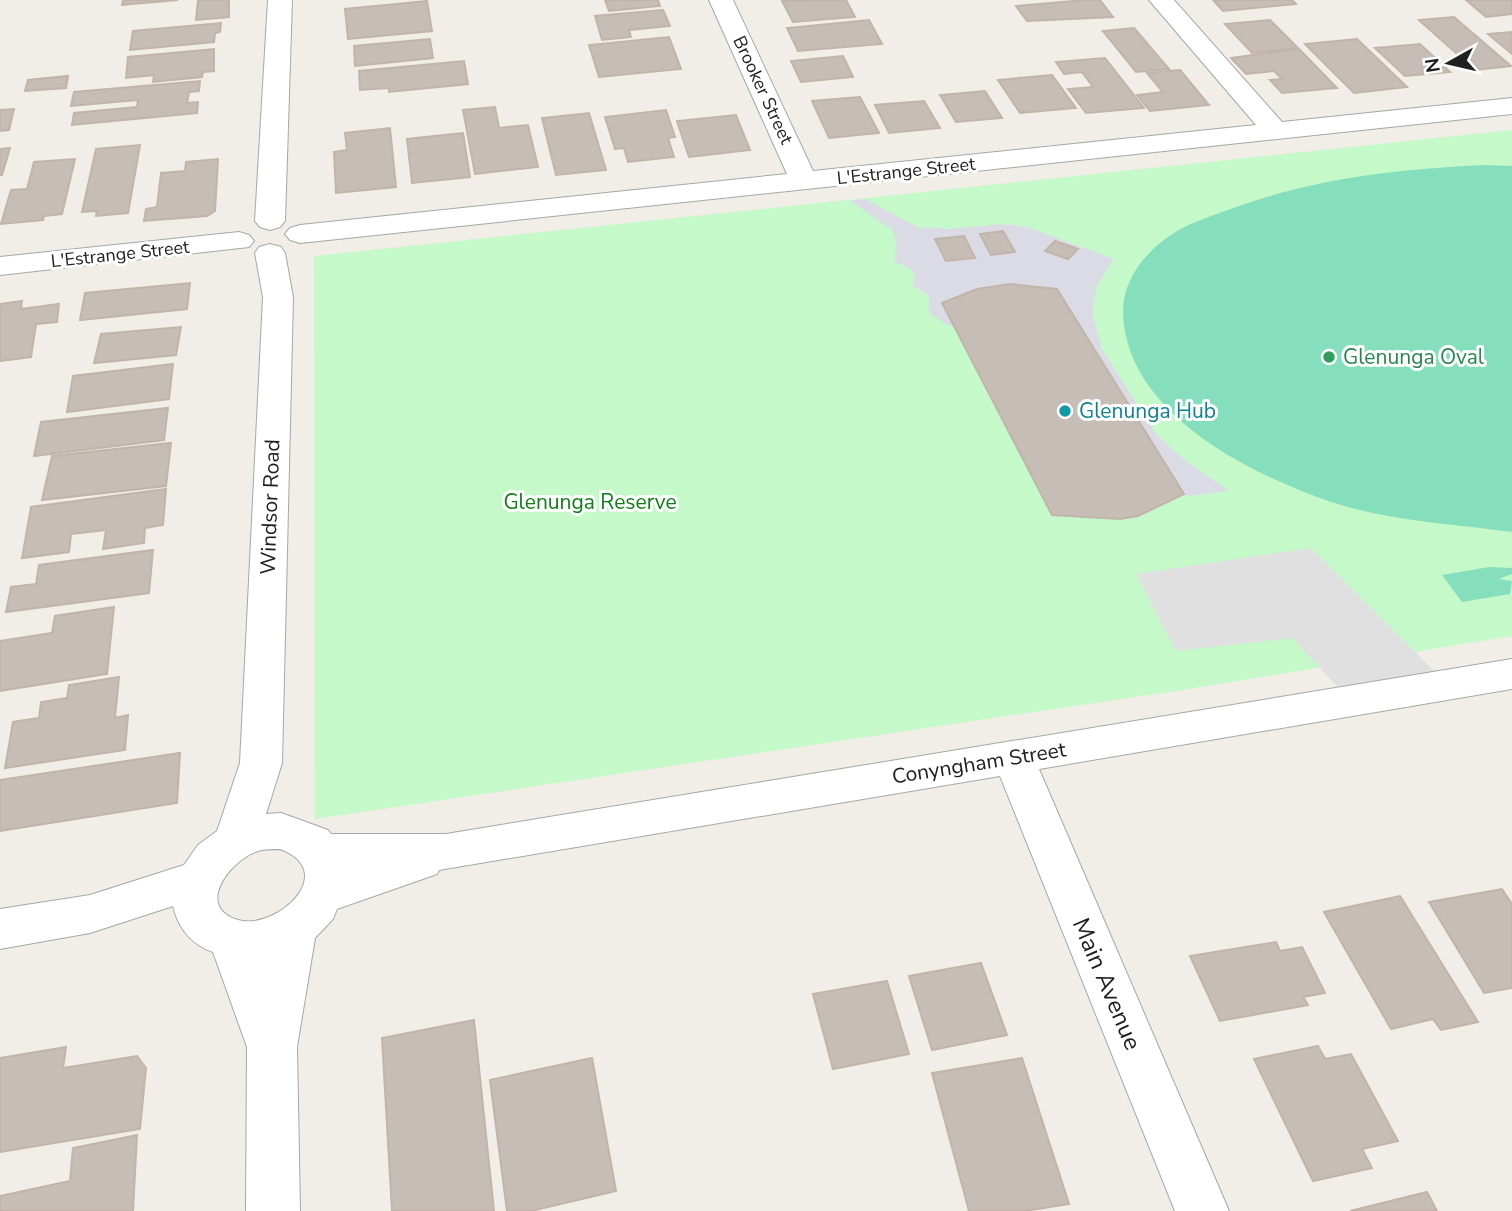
<svg xmlns="http://www.w3.org/2000/svg" width="1512" height="1211" font-family="'Nunito Sans',sans-serif">
<rect width="100%" height="100%" fill="#f1ede7"/>
<polygon fill="#c5f9c9" points="1512,130 1512,636 1195,688 315,819 314,256"/>
<g fill="#86dfbc">
<path d="M 1483,165 L 1512,166 L 1512,532 C 1447,523 1382,521 1320,498 C 1240,469 1126,409 1123,313 C 1122,281 1145,252 1171,235 C 1192,221 1215,215 1239,206 C 1318,178 1399,169 1483,165 Z"/>
<polygon points="1489,567 1512,568 1512,574 1499,579 1512,581 1510,594 1462,602 1442,575"/>
</g>
<polygon fill="#e0e0e0" points="1311,548 1448,685 1351,701 1292,638 1176,651 1136,574"/>
<polygon fill="#dbdbe6" points="865,199 921,229 927,227 946,229 1004,224 1027,227 1114,259 1097,285 1094,300 1093,316 1102,349 1156,434 1182,458 1229,491 1186,496 1057,289 1010,284 977,289 942,302 955,328 944,323 931,315 929,309 929,296 912,285 915,275 912,270 894,261 896,240 891,229 850,201"/>
<g fill="#c5bdb6" stroke="#c2b4a9" stroke-width="2">
<polygon points="123,0 178,0 122,5"/>
<polygon points="198,0 229,0 229,17 196,20"/>
<polygon points="605,0 658,0 660,6 609,11"/>
<polygon points="846,0 855,17 793,22 782,1"/>
<polygon points="1085,0 1100,0 1113,17 1027,21 1016,6"/>
<polygon points="1213,0 1292,0 1296,4 1223,11"/>
<polygon points="1466,0 1512,0 1512,14 1486,17"/>
<polygon points="427,1 432,31 348,39 345,9"/>
<polygon points="663,10 670,26 629,30 631,37 602,40 595,16"/>
<polygon points="1454,17 1511,66 1475,70 1419,20"/>
<polygon points="869,20 882,44 798,51 787,28"/>
<polygon points="1270,20 1298,48 1252,53 1225,24"/>
<polygon points="221,23 220,32 215,33 214,42 130,50 133,31"/>
<polygon points="1134,28 1169,69 1136,72 1103,31"/>
<polygon points="1512,32 1512,54 1488,34"/>
<polygon points="669,37 681,69 599,77 589,45"/>
<polygon points="430,39 433,58 355,66 354,46"/>
<polygon points="1357,39 1407,87 1354,93 1305,44"/>
<polygon points="1420,44 1450,72 1405,76 1375,48"/>
<polygon points="214,49 214,71 203,72 202,77 153,82 154,75 126,78 128,57"/>
<polygon points="1299,49 1337,88 1282,93 1270,80 1282,79 1274,71 1246,74 1231,58"/>
<polygon points="843,56 853,77 801,82 791,61"/>
<polygon points="1105,58 1144,108 1086,113 1068,89 1093,87 1082,72 1064,74 1056,62"/>
<polygon points="464,61 468,84 389,92 389,88 360,90 359,71"/>
<polygon points="1180,70 1209,105 1150,111 1137,95 1163,92 1147,73"/>
<polygon points="1052,75 1076,108 1020,113 998,80"/>
<polygon points="68,76 66,88 25,91 28,80"/>
<polygon points="200,81 199,91 189,92 187,103 198,102 197,113 72,125 74,113 137,107 138,100 71,106 74,92"/>
<polygon points="985,91 1002,118 956,122 940,95"/>
<polygon points="860,97 879,133 829,138 812,101"/>
<polygon points="924,101 940,128 889,133 875,105"/>
<polygon points="495,107 499,128 528,125 538,167 475,174 463,110"/>
<polygon points="14,109 9,130 0,131 0,110"/>
<polygon points="666,110 675,137 668,138 674,157 628,162 624,148 615,149 605,117"/>
<polygon points="589,113 606,170 556,175 542,118"/>
<polygon points="736,115 750,150 689,157 677,121"/>
<polygon points="390,128 396,187 336,193 334,152 347,150 345,133"/>
<polygon points="463,133 470,177 412,183 407,139"/>
<polygon points="140,145 128,213 96,216 97,211 82,212 96,149"/>
<polygon points="10,148 2,175 0,175 0,149"/>
<polygon points="75,159 62,214 44,216 43,220 1,224 11,190 27,189 34,162"/>
<polygon points="218,159 215,211 207,216 144,221 146,209 157,207 161,173 185,171 186,162"/>
<polygon points="1003,231 1015,252 991,255 980,234"/>
<polygon points="964,236 975,258 946,261 935,239"/>
<polygon points="1055,241 1078,249 1068,259 1045,251"/>
<polygon points="190,283 187,309 80,320 85,293"/>
<polygon points="1010,284 1057,289 1184,494 1138,516 1120,519 1052,515 942,303 977,289"/>
<polygon points="22,301 21,309 59,304 57,322 36,324 31,357 0,361 0,304"/>
<polygon points="181,327 176,355 94,363 101,334"/>
<polygon points="173,364 169,399 67,412 73,376"/>
<polygon points="168,408 164,440 34,456 41,422"/>
<polygon points="171,443 166,486 42,500 52,456"/>
<polygon points="166,489 163,525 145,528 144,543 103,549 106,530 71,534 69,552 22,558 31,507"/>
<polygon points="153,550 149,593 6,612 11,587 36,584 39,565"/>
<polygon points="114,607 107,674 0,691 0,641 52,633 55,616"/>
<polygon points="119,677 115,718 128,715 125,750 5,768 13,722 39,718 41,702 67,698 69,685"/>
<polygon points="180,753 177,803 0,831 0,780"/>
<polygon points="1502,889 1512,904 1512,988 1484,993 1429,902"/>
<polygon points="1400,896 1478,1022 1441,1030 1433,1019 1391,1029 1324,912"/>
<polygon points="1276,942 1280,951 1302,947 1325,993 1303,997 1308,1005 1220,1021 1190,956"/>
<polygon points="981,963 1007,1035 932,1050 909,976"/>
<polygon points="887,981 909,1054 833,1069 813,994"/>
<polygon points="474,1020 494,1211 392,1211 382,1038"/>
<polygon points="1318,1046 1325,1059 1351,1054 1398,1141 1362,1149 1372,1168 1313,1181 1254,1059"/>
<polygon points="66,1047 63,1068 137,1056 146,1068 140,1129 0,1152 0,1058"/>
<polygon points="592,1058 616,1191 531,1211 507,1211 490,1080"/>
<polygon points="1022,1058 1069,1204 1025,1211 969,1211 932,1073"/>
<polygon points="137,1135 133,1211 0,1211 0,1196 70,1181 73,1148"/>
<polygon points="1427,1192 1437,1211 1350,1211"/>
</g>
<g fill="none" stroke-linecap="round" stroke-linejoin="round">
<g stroke="#a7a7a7" stroke-width="2">
<g id="minor">
<polygon points="268,0 292,0 285,221 280,227 270,230 260,227 255,221"/>
<polygon points="709,0 733,0 813,171 1256,125 1149,0 1174,0 1282,122 1512,98 1512,114 300,243 290,240 285,234 290,228 300,225 787,174"/>
<polygon points="239,232 249,235 254,241 249,247 0,275 0,257"/>
<path d="M 270,244 L 281,247 L 285,253 L 293,297 L 282,763 L 266,814 L 281,813 L 328,830 L 331,834 L 446,834 L 1512,659 L 1512,689 L 1039,769 L 1229,1211 L 1175,1211 L 1000,776 L 439,870 L 437,874 L 337,909 L 333,919 L 315,938 L 297,1047 L 300,1211 L 246,1211 L 247,1047 L 213,952 C 192,945 178,928 173,906 L 90,933 L 0,949 L 0,909 L 90,895 L 184,865 L 198,845 L 217,831 L 240,763 L 263,297 L 255,253 L 259,247 ZM 280,849 C 341,872 276,931 238,920 C 194,907 230,860 258,851 C 265,849 273,849 280,849 Z"/>
</g>
</g>
<use href="#minor" fill="#fff" fill-rule="evenodd"/>
</g>
<circle fill="#2e9e5b" stroke="#fff" stroke-width="2.5" cx="1329" cy="357" r="7"/>
<circle fill="#0f9aa8" stroke="#fff" stroke-width="2.5" cx="1065" cy="411" r="7"/>
<g text-anchor="middle" dominant-baseline="central" stroke-width="6" stroke-linejoin="round" paint-order="stroke">
<g font-size="18" fill="#202020" stroke="#fff">
<text transform="translate(763 90) rotate(65)">Brooker Street</text>
<text transform="translate(906 171) rotate(-6)">L'Estrange Street</text>
<text transform="translate(120 254) rotate(-6)">L'Estrange Street</text>
</g>
<g font-size="21" fill="#27864d" stroke="#fff" text-anchor="start">
<text x="1343" y="357">Glenunga Oval</text>
</g>
<g font-size="21" fill="#0d838f" stroke="#fff" text-anchor="start">
<text x="1079" y="411">Glenunga Hub</text>
</g>
<g font-size="21" fill="#0c8015" stroke="#fff">
<text x="590" y="502">Glenunga Reserve</text>
</g>
<g font-size="21" fill="#202020" stroke="#fff">
<text transform="translate(270 507) rotate(-88)">Windsor Road</text>
<text transform="translate(979 763) rotate(-9)">Conyngham Street</text>
</g>
<g font-size="24" fill="#202020" stroke="#fff">
<text transform="translate(1107 984) rotate(67)">Main Avenue</text>
</g>
</g>
<g transform="translate(1449 63) rotate(262)" stroke="#ffffff" stroke-width="5" paint-order="stroke">
<path d="M0-5L12 26L0 18L-12 26Z" fill="#202020"/>
<text y="-10" font-size="19" font-weight="bold" text-anchor="middle" fill="#202020">N</text>
</g>
</svg>
